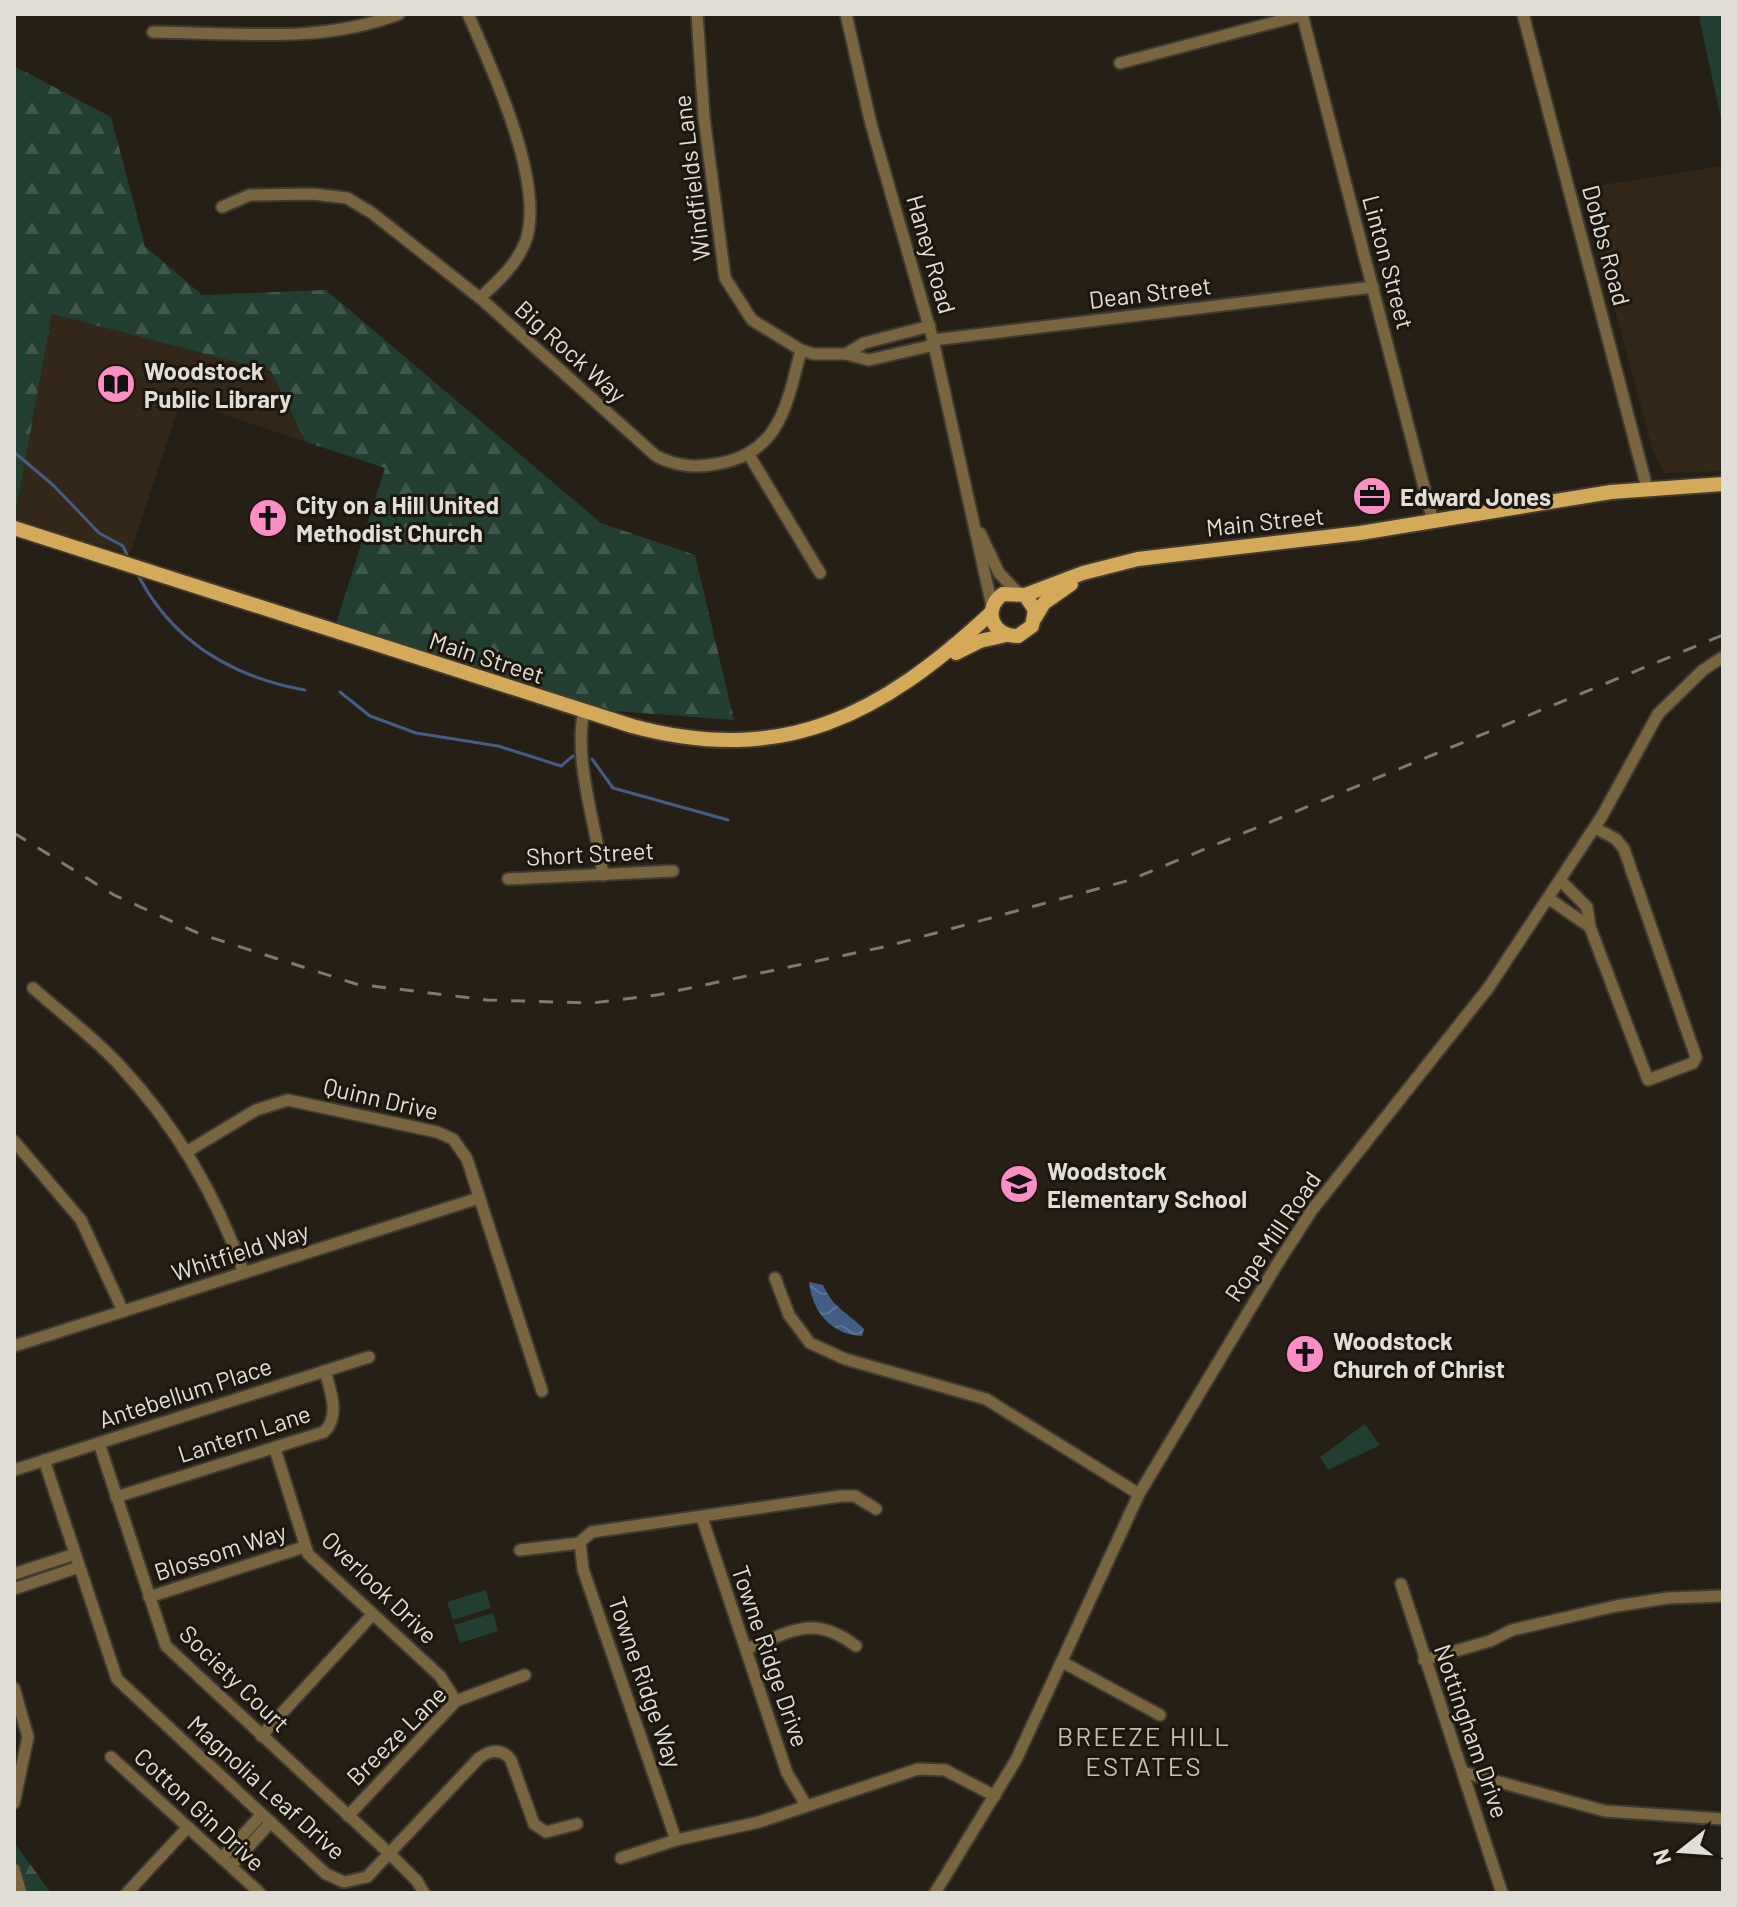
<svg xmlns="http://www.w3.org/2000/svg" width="1737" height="1907" font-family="Barlow,sans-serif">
<defs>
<pattern id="forest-firs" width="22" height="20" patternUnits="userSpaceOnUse" patternTransform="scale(2)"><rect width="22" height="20" fill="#213e30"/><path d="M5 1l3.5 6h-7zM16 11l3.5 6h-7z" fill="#41594d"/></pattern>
<pattern id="water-waves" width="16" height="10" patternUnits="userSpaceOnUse" patternTransform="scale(2)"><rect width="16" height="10" fill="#445d84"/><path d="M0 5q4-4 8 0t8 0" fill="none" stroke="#5f7495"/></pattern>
</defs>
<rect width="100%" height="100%" fill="#261f16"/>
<g fill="#322719">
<polygon points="1723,166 1723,471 1664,473 1653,451 1582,188"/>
<polygon points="52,314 271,371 306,442 181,400 130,554 14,521"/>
</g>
<g fill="url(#forest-firs)">
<polygon points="14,66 111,117 145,246 202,295 326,290 601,523 695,555 734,720 589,709 335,627 385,468 306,442 271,371 52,314 14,521"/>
<polygon points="14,1842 51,1893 14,1893"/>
</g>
<g fill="#213e30">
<polygon points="1709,14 1723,14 1723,128 1699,17"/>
<polygon points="1365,1424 1380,1445 1328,1470 1320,1457"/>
<polygon points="486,1590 491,1608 453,1620 447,1602"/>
<polygon points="493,1613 498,1631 460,1643 454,1625"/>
</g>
<path fill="url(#water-waves)" d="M 809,1282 L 823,1285 C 834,1309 846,1311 864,1329 L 862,1336 C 831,1335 812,1311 809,1282 Z"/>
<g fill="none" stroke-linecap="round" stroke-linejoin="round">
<g stroke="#445d84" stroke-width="3">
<polyline points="14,452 54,486 99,533 123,546 127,555"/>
<path d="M 139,577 C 174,643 233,677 305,690"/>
<polyline points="340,692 370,716 416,733 498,746 561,766 573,756"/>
<polyline points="592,759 613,788 728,820"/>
</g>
<g stroke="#403a31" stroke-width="15">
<g id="minor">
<path d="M 468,14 C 492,69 545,182 526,240 C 517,265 498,281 480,298"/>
<polyline points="697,14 704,117 725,278 752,320 801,350 814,354 846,354"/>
<polyline points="846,14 871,124 933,340 992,606"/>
<polyline points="1302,14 1433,522"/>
<polyline points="1523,14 1647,488"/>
<path d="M 153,32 C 235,33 321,44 399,14"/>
<polyline points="1120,63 1302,15"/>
<path d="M 222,207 L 250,195 L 313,194 L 347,198 L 372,213 L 480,298 L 656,456 C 676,466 694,468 716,464 C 780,454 787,404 801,350"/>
<polyline points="930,326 864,343 846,354 869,360 934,345"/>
<polyline points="933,340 1373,287"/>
<polyline points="749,455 820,573"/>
<polyline points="980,533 999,573 1017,592"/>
<path d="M 584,711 C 573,759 596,826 603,875"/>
<polyline points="508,879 673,871"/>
<polyline points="1548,898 1590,927 1587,907 1560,880"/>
<polyline points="1590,927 1648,1080 1693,1063 1696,1057 1624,849 1616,839 1595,828"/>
<path d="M 33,988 C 62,1014 95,1038 121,1067 C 177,1127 216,1195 244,1273"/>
<polyline points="14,1141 81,1220 123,1311"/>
<polyline points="188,1151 256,1110 288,1100 437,1132 453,1139 467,1159 542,1391"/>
<polyline points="775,1278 789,1315 810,1343 845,1359 986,1399 1139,1494"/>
<polyline points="14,1346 479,1198"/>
<polyline points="99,1443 166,1646 390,1854 417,1881 424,1893"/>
<polyline points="275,1449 308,1554 440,1676 456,1701"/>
<path d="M 44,1460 L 117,1679 L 326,1874 L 344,1882 L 367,1877 L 479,1758 C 490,1750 502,1748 511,1760 L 534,1824 L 546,1832 L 577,1824"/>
<polyline points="14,1470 369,1357"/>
<path d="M 116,1497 L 324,1432 C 341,1416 330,1390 325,1371"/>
<polyline points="876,1509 855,1496 841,1496 592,1532 580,1542 583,1569 676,1840 759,1822 918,1769 945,1770 995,1796"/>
<polyline points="702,1518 787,1773 806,1805"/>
<polyline points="520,1550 580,1543"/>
<polyline points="14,1574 75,1554"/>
<polyline points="1401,1584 1502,1893"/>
<polyline points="14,1589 79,1567"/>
<polyline points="149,1597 304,1547"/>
<path d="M 746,1649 C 792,1632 813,1613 856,1646"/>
<polyline points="1424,1660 1490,1641 1512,1630 1616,1606 1668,1598 1723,1596"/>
<polyline points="1064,1663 1160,1715"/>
<polyline points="14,1688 28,1737 14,1803"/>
<polyline points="261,1736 373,1614"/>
<polyline points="111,1757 260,1893"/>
<polyline points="1466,1773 1605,1811 1723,1819"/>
<polyline points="348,1816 456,1701 525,1675"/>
<polyline points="222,1858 262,1814"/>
<polyline points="621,1858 676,1840"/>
<polyline points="231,1866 271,1822"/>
<polyline points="14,1869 21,1893"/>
<polyline points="127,1893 188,1827"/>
<polyline points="935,1893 1016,1760 1139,1494 1276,1266 1312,1210 1489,987 1602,816 1658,714 1703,670 1723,657"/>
</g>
</g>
<g stroke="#403a31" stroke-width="18">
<g id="major">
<path d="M 14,528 L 632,726 C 784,767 881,715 991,613"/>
<path d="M 1025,595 L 1035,610 L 1032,626 L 1018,636 C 992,637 982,609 1003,594 L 1025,595 L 1083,573 L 1138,559 L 1360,533 L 1611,492 L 1723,484"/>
<polyline points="1035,618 1044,603 1071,584"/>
<polyline points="956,653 980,641 1006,635"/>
</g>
</g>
<use href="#minor" stroke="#796540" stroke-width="11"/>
<use href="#major" stroke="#d4a959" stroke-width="14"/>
<polyline stroke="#7f7972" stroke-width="3" stroke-dasharray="14 14" stroke-linecap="butt" points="14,833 114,895 200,934 356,984 487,1000 592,1003 657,995 888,946 1130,880 1723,635"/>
</g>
<defs>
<g id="library-disc" transform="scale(2)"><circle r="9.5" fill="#fb8fc5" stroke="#1c160d"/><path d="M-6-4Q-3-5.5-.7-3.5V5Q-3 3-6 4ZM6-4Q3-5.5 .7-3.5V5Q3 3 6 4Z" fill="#111"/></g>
<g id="office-disc" transform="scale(2)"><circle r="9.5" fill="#fb8fc5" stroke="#1c160d"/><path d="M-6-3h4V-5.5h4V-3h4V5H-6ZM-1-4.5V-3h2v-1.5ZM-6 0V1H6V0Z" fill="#111"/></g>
<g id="church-disc" transform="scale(2)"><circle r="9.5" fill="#fb8fc5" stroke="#1c160d"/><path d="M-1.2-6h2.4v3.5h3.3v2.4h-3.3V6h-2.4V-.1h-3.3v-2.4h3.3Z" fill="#111"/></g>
<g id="school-disc" transform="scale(2)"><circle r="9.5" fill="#fb8fc5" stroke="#1c160d"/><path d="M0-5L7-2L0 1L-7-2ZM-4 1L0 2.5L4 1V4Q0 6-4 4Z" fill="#111"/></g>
</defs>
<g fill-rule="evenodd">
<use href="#library-disc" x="116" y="384"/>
<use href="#office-disc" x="1372" y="496"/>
<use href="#church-disc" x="268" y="518"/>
<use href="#school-disc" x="1019" y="1184"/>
<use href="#church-disc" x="1305" y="1354"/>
</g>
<g text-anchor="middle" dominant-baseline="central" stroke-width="6" stroke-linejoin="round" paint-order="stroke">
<g font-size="24" fill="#e1ddd7" stroke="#1c160d">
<text transform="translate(691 178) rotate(-97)">Windfields Lane</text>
<text transform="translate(1607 245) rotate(75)">Dobbs Road</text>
<text transform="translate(932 254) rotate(74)">Haney Road</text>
<text transform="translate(1389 262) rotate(75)">Linton Street</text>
<text transform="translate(1150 292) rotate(-7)">Dean Street</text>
<text transform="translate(571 351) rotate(42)">Big Rock Way</text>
<text transform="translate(1265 521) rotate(-6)">Main Street</text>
<text transform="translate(487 657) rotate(18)">Main Street</text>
<text transform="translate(590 853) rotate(-3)">Short Street</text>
<text transform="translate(381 1098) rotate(13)">Quinn Drive</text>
<text transform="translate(1272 1236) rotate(-56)">Rope Mill Road</text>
<text transform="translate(240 1251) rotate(-18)">Whitfield Way</text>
<text transform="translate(185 1392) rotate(-18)">Antebellum Place</text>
<text transform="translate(244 1433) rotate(-18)">Lantern Lane</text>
<text transform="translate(220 1551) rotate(-18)">Blossom Way</text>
<text transform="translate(380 1587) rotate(44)">Overlook Drive</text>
<text transform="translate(771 1656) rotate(71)">Towne Ridge Drive</text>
<text transform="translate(235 1678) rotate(44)">Society Court</text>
<text transform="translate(646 1682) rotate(71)">Towne Ridge Way</text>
<text transform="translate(1472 1731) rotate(71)">Nottingham Drive</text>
<text transform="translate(396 1735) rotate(-45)">Breeze Lane</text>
<text transform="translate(267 1787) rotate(42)">Magnolia Leaf Drive</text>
<text transform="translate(200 1809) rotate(43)">Cotton Gin Drive</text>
</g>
<g font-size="24" font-weight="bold" fill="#e1ddd7" stroke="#1c160d" text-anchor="start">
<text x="144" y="370">Woodstock<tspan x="144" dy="28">Public Library</tspan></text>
<text x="1400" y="496">Edward Jones</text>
<text x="296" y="504">City on a Hill United<tspan x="296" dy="28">Methodist Church</tspan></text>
<text x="1047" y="1170">Woodstock<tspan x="1047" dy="28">Elementary School</tspan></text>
<text x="1333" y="1340">Woodstock<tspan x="1333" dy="28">Church of Christ</tspan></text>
</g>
<g font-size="26" letter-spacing="2" fill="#c8bfb3" stroke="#1c160d">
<text x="1144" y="1735">BREEZE HILL<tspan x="1144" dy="30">ESTATES</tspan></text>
</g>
</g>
<rect width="1737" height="1907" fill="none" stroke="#e1ddd7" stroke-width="32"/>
<g transform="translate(1681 1851) rotate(253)" stroke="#1c160d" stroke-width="6" paint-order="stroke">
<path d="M0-6L14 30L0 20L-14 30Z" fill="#e1ddd7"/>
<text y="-12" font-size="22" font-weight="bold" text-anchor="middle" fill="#e1ddd7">N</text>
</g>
</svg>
